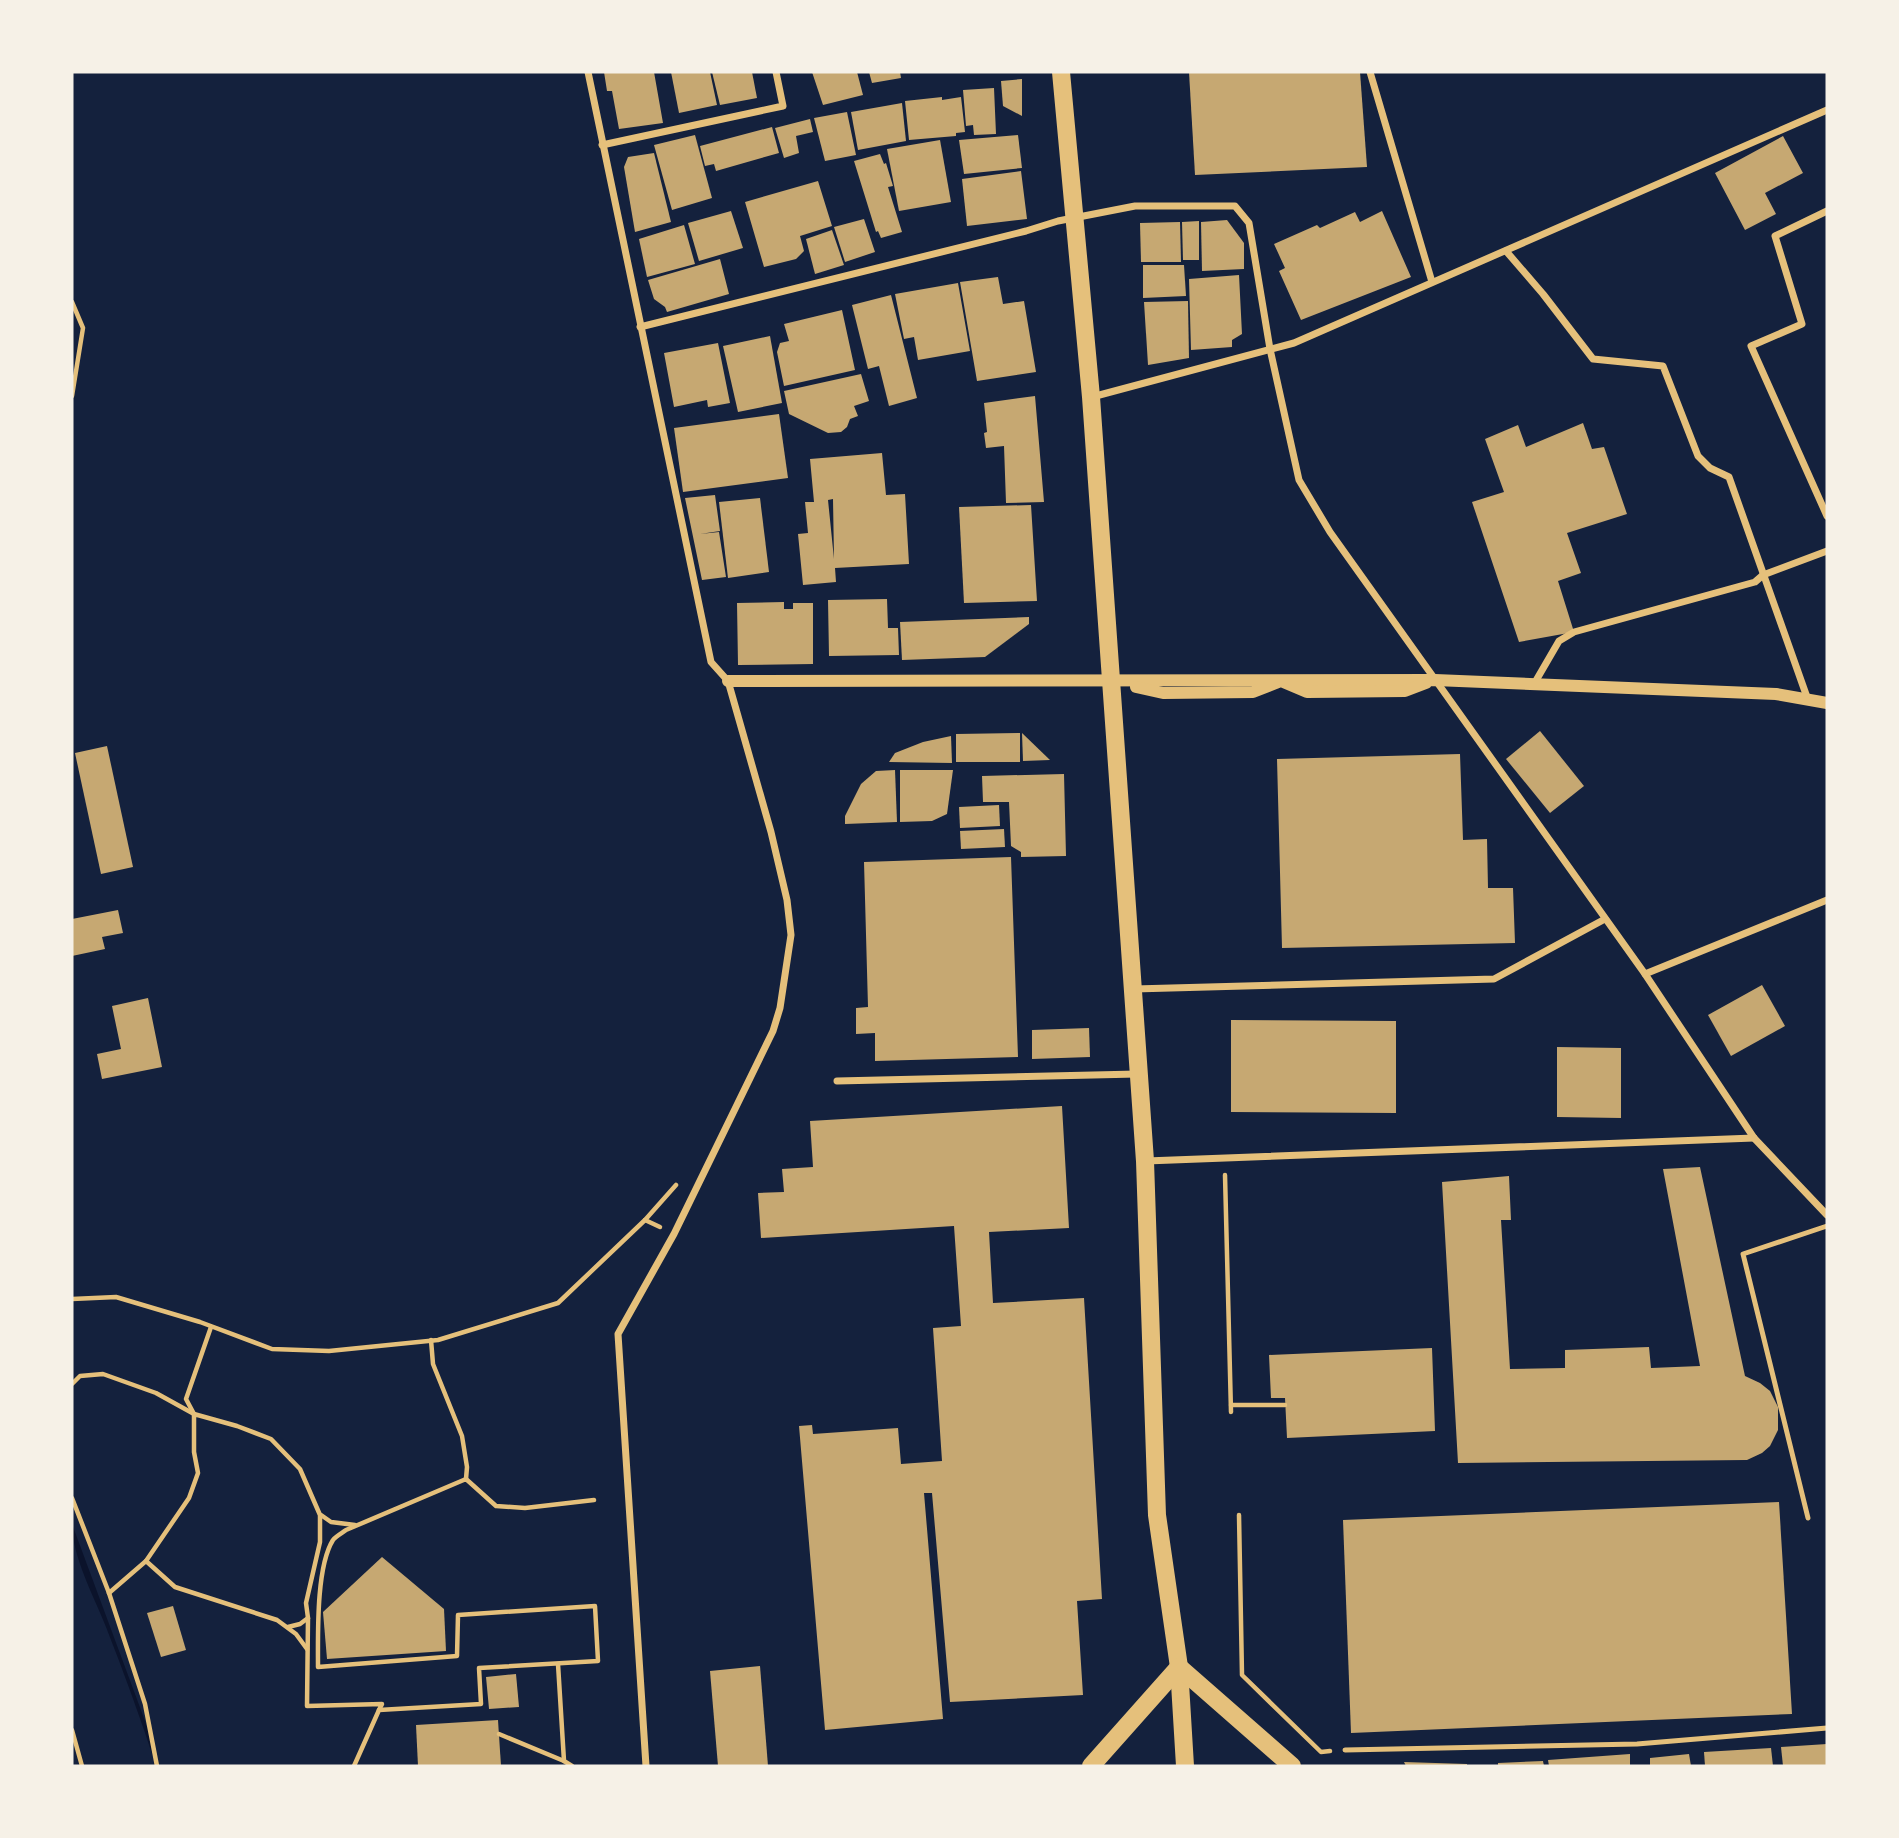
<svg xmlns="http://www.w3.org/2000/svg" width="1899" height="1838" font-family="'Space Grotesk',sans-serif">
<rect width="100%" height="100%" fill="#14213d"/>
<path fill="#0b132b" d="M 72,1524 L 145,1721 L 159,1766 L 156,1766 C 141,1719 124,1673 106,1627 C 94,1597 72,1556 72,1524 Z"/>
<g fill="#c6a872" fill-rule="evenodd">
<polygon points="604,72 654,72 663,123 619,129 612,91 607,91"/>
<polygon points="671,72 710,72 717,105 679,113"/>
<polygon points="712,72 752,72 757,98 720,105"/>
<polygon points="812,72 857,72 863,95 823,105"/>
<polygon points="869,72 900,72 901,78 872,83"/>
<polygon points="1189,72 1360,72 1367,167 1195,175"/>
<polygon points="1022,79 1022,116 1003,106 1001,81"/>
<polygon points="994,88 996,134 974,135 973,125 966,126 963,90"/>
<polygon points="942,97 942,100 961,97 965,132 956,133 956,136 909,140 905,101"/>
<polygon points="902,103 906,141 858,150 851,112"/>
<polygon points="847,112 856,155 825,161 814,118"/>
<polygon points="810,119 813,132 796,136 799,153 784,158 775,128"/>
<polygon points="772,127 779,153 716,171 714,164 705,166 700,146"/>
<polygon points="695,135 712,198 672,210 654,145"/>
<polygon points="1018,135 1022,168 964,174 959,140"/>
<polygon points="1783,136 1803,173 1765,193 1776,214 1745,230 1715,173"/>
<polygon points="940,140 951,202 899,211 887,149"/>
<polygon points="654,153 671,222 635,232 624,167 628,157"/>
<polygon points="880,154 884,164 886,163 893,186 888,187 902,232 881,238 878,231 876,232 854,161"/>
<polygon points="1021,171 1027,219 967,226 962,179"/>
<polygon points="818,181 832,226 800,236 804,251 796,259 764,267 745,202"/>
<polygon points="731,211 743,248 699,261 688,223"/>
<polygon points="1382,211 1411,277 1301,320 1279,271 1285,268 1274,244 1317,225 1320,228 1355,212 1360,222"/>
<polygon points="864,219 875,252 845,262 834,227"/>
<polygon points="1227,220 1244,243 1244,269 1202,271 1201,222"/>
<polygon points="1199,221 1199,260 1183,260 1182,222"/>
<polygon points="1180,222 1181,262 1141,262 1140,223"/>
<polygon points="684,225 695,264 647,277 639,239"/>
<polygon points="832,230 844,265 815,274 806,239"/>
<polygon points="720,259 729,294 667,312 665,307 654,299 648,280"/>
<polygon points="1143,265 1184,265 1186,296 1143,298"/>
<polygon points="1239,275 1242,334 1232,340 1232,347 1191,350 1189,279"/>
<polygon points="998,277 1003,304 1024,301 1036,372 977,381 960,282"/>
<polygon points="958,283 970,351 918,360 914,337 904,339 895,294"/>
<polygon points="891,295 917,398 889,406 879,366 868,369 852,305"/>
<polygon points="1188,301 1189,358 1148,365 1144,302"/>
<polygon points="842,310 855,370 784,386 777,352 780,343 789,341 784,324"/>
<polygon points="770,336 782,403 738,412 723,346"/>
<polygon points="718,343 730,403 708,407 707,400 674,407 664,353"/>
<polygon points="861,374 869,401 854,406 858,416 850,419 847,427 841,432 828,433 789,414 784,391"/>
<polygon points="1035,396 1044,502 1006,503 1004,446 986,448 984,433 987,432 984,403"/>
<polygon points="779,414 788,478 683,492 674,428"/>
<polygon points="1583,423 1592,449 1604,447 1627,514 1567,533 1581,573 1558,581 1574,632 1519,642 1472,502 1504,492 1485,439 1518,425 1526,447"/>
<path d="M 882,453 L 886,495 L 905,494 L 909,564 L 835,568 L 836,582 L 803,585 L 798,534 L 808,533 L 805,502 L 814,502 L 810,459 ZM 833,499 L 834,559 L 828,500 Z"/>
<polygon points="715,495 720,531 700,534 719,532 726,577 702,580 685,498"/>
<polygon points="760,498 769,572 728,578 719,502"/>
<polygon points="1031,505 1037,601 964,603 959,507"/>
<polygon points="887,599 888,628 898,628 899,655 829,656 828,600"/>
<polygon points="784,602 784,609 793,609 793,603 813,603 813,664 738,665 737,603"/>
<polygon points="1029,617 1029,624 985,657 902,660 900,622"/>
<polygon points="1540,731 1584,786 1550,813 1506,759"/>
<polygon points="1020,733 1020,762 956,762 956,734"/>
<polygon points="1022,733 1050,760 1023,761"/>
<polygon points="951,736 952,763 889,762 895,753 923,742"/>
<polygon points="107,746 133,867 101,874 75,753"/>
<polygon points="1460,754 1463,840 1487,839 1488,888 1513,888 1515,943 1282,948 1277,759"/>
<polygon points="895,770 897,822 845,824 845,816 861,784 876,771"/>
<polygon points="900,770 953,770 947,814 932,821 900,822"/>
<polygon points="1064,774 1066,856 1021,857 1021,852 1011,846 1009,802 983,802 982,776"/>
<polygon points="999,805 1000,826 960,828 959,807"/>
<polygon points="1004,829 1005,847 961,849 960,831"/>
<polygon points="1011,857 1018,1057 875,1061 875,1033 856,1034 856,1008 868,1007 864,862"/>
<polygon points="118,910 123,933 102,937 105,949 72,956 72,919"/>
<polygon points="1762,985 1785,1026 1731,1056 1708,1015"/>
<polygon points="148,998 162,1067 102,1079 97,1054 121,1049 112,1006"/>
<polygon points="1231,1020 1396,1021 1396,1113 1231,1112"/>
<polygon points="1089,1028 1090,1057 1032,1059 1032,1030"/>
<polygon points="1557,1047 1621,1048 1621,1118 1557,1117"/>
<polygon points="1062,1106 1069,1228 989,1232 993,1303 1084,1298 1102,1599 1077,1601 1083,1695 950,1702 932,1493 924,1493 943,1719 825,1730 799,1426 812,1425 813,1434 898,1428 901,1464 942,1461 933,1328 961,1326 954,1226 761,1238 758,1193 784,1192 782,1169 813,1167 810,1121"/>
<polygon points="1700,1167 1745,1376 1760,1383 1770,1391 1778,1407 1778,1430 1770,1446 1762,1453 1747,1460 1458,1463 1442,1182 1509,1176 1511,1220 1501,1220 1510,1369 1565,1368 1565,1350 1649,1347 1651,1368 1700,1366 1663,1169"/>
<polygon points="1432,1348 1435,1431 1287,1438 1285,1398 1271,1398 1269,1355"/>
<polygon points="1779,1502 1792,1714 1351,1733 1343,1520"/>
<polygon points="382,1557 444,1609 446,1651 327,1659 323,1612"/>
<polygon points="173,1606 186,1650 161,1657 147,1613"/>
<polygon points="760,1666 768,1766 718,1766 710,1671"/>
<polygon points="516,1674 519,1707 489,1709 486,1677"/>
<polygon points="498,1720 501,1766 418,1766 416,1725"/>
<polygon points="1827,1744 1827,1766 1783,1766 1781,1747"/>
<polygon points="1771,1748 1773,1766 1705,1766 1704,1752"/>
<polygon points="1630,1754 1630,1766 1549,1766 1548,1760"/>
<polygon points="1689,1754 1691,1766 1650,1766 1650,1758"/>
<polygon points="1543,1761 1544,1766 1498,1766 1498,1763"/>
<polygon points="1404,1762 1467,1764 1467,1766 1406,1766"/>
</g>
<g fill="none" stroke-linecap="round" stroke-linejoin="round">
<g stroke="#e5c07b" stroke-width="4.5">
<polyline points="72,302 83,328 72,396"/>
<polyline points="1225,1175 1231,1412"/>
<polyline points="645,1220 660,1227"/>
<polyline points="72,1299 116,1297 200,1322 272,1349 329,1351 438,1340 558,1303 645,1220 676,1185"/>
<polyline points="431,1340 433,1364 462,1436 467,1467 466,1479"/>
<polyline points="72,1384 80,1376 103,1374 156,1393 194,1414"/>
<polyline points="1231,1405 1285,1405"/>
<polyline points="194,1414 186,1399 211,1327"/>
<polyline points="72,1498 109,1593 145,1704 157,1766"/>
<polyline points="321,1515 331,1522 355,1525"/>
<polyline points="1239,1515 1242,1675 1321,1752 1330,1751"/>
<polyline points="146,1561 175,1587 277,1620 296,1634 307,1649"/>
<polyline points="109,1593 146,1561 189,1498 198,1473 194,1452 194,1414 237,1426 271,1439 300,1469 320,1515 320,1542 306,1603 308,1618 307,1706 382,1704 379,1710"/>
<polyline points="288,1627 300,1624 308,1618"/>
<polyline points="558,1664 564,1761 572,1766"/>
<polyline points="72,1730 82,1766"/>
<polyline points="499,1734 564,1761"/>
<path d="M 354,1766 L 379,1710 L 481,1704 L 479,1668 L 598,1661 L 595,1606 L 458,1615 L 457,1656 L 318,1667 C 318,1635 316,1567 333,1540 C 336,1536 342,1533 346,1530 L 466,1479 L 496,1506 L 525,1508 L 594,1500"/>
</g>
<g stroke="#e5c07b" stroke-width="5">
<polyline points="1808,1518 1743,1254 1827,1226"/>
<polyline points="1345,1750 1637,1744 1827,1728"/>
</g>
<g stroke="#e5c07b" stroke-width="7">
<polyline points="588,72 711,662 728,681 771,832 787,900 791,935 780,1008 773,1031 674,1234 618,1334 646,1766"/>
<polyline points="1370,72 1432,282"/>
<polyline points="602,145 783,106 776,72"/>
<polyline points="1827,211 1775,236 1802,324 1751,346 1827,516"/>
<polyline points="1506,251 1543,294 1593,359 1663,366 1698,456 1710,468 1729,477 1808,700"/>
<polyline points="640,327 1026,231 1058,221 1135,206 1235,206 1249,223 1270,349 1299,480 1330,532 1645,974 1754,1138 1827,1215"/>
<polyline points="1092,397 1294,343 1827,110"/>
<polyline points="1534,684 1559,641 1574,632 1755,582 1763,575 1827,551"/>
<polyline points="1645,974 1827,900"/>
<polyline points="1134,989 1494,979 1605,919"/>
<polyline points="837,1081 1137,1074"/>
<polyline points="1146,1161 1754,1138"/>
</g>
<g stroke="#e5c07b" stroke-width="12">
<polyline points="728,681 1435,680 1776,694 1827,703"/>
<polyline points="1136,687 1163,693 1253,692 1281,681 1307,692 1405,691 1426,683"/>
</g>
<g stroke="#e5c07b" stroke-width="18">
<polyline points="1061,72 1091,397 1145,1161 1157,1515 1179,1667 1185,1766"/>
<polyline points="1179,1667 1292,1766"/>
<polyline points="1091,1766 1179,1667"/>
</g>
</g>
<rect width="1899" height="1838" fill="none" stroke="#f6f1e7" stroke-width="147"/>
</svg>
